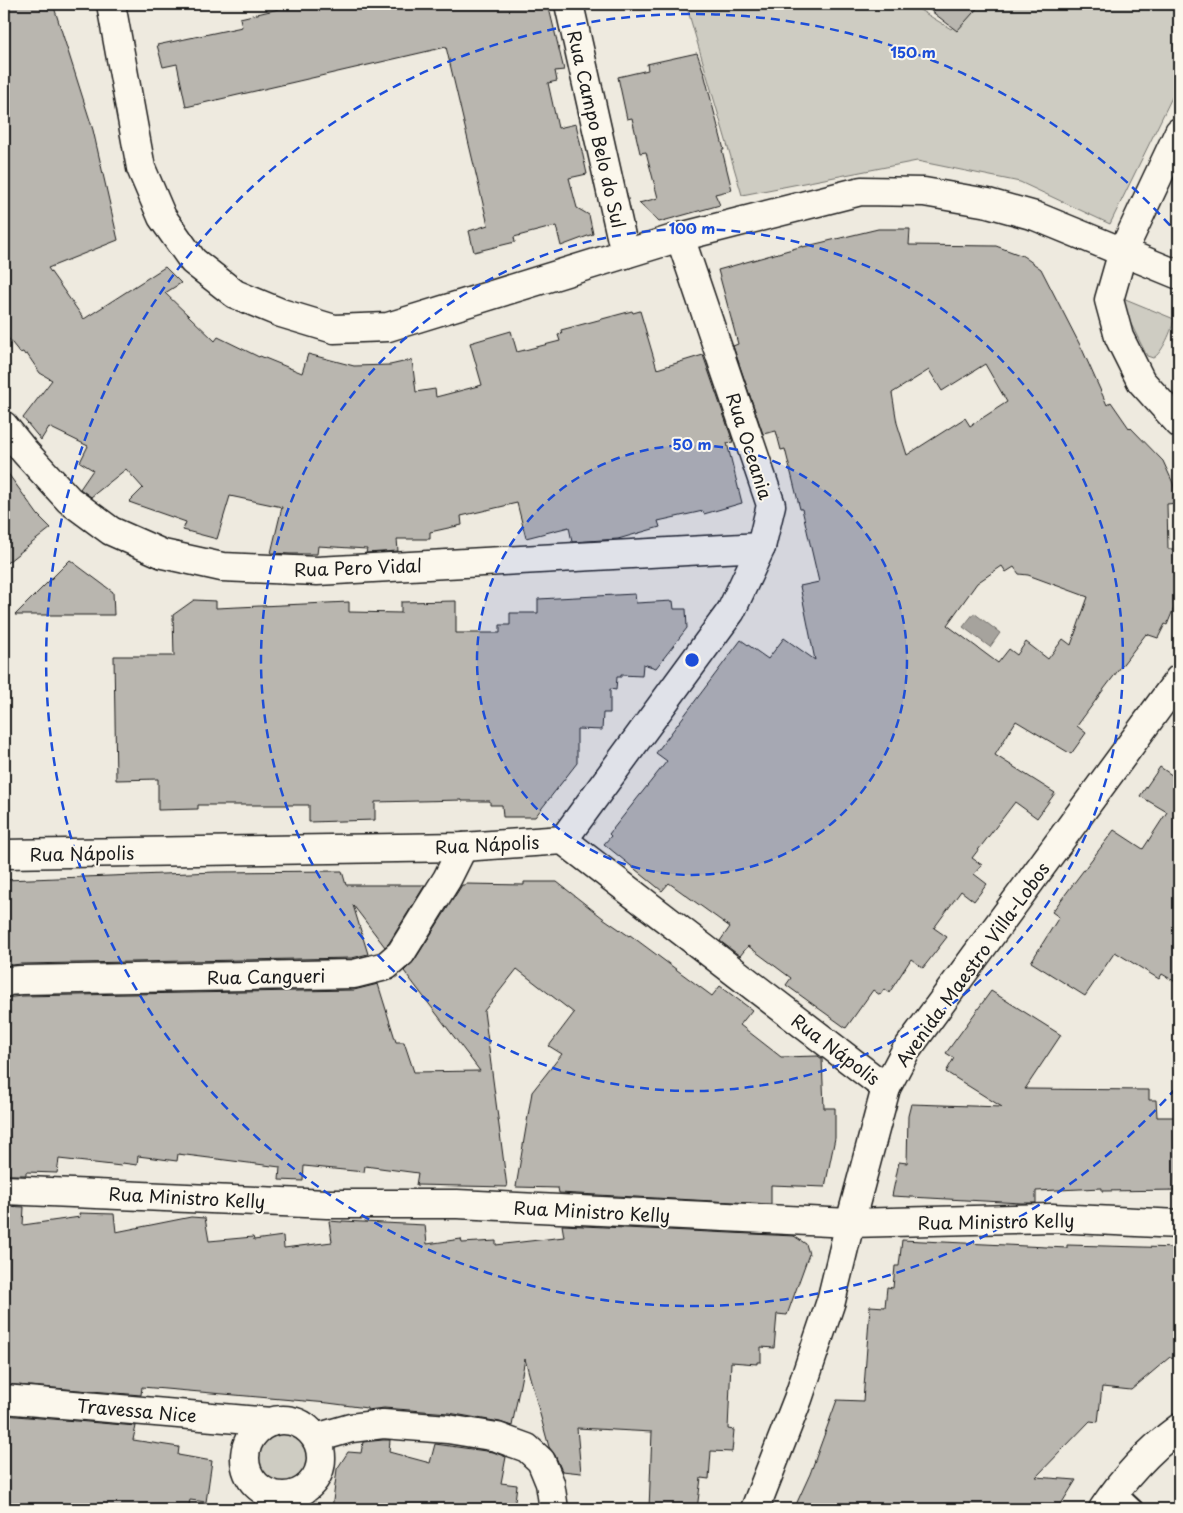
<svg xmlns="http://www.w3.org/2000/svg" width="1183" height="1513" font-family="'Playpen Sans',sans-serif">
<rect width="100%" height="100%" fill="#eeeadf"/>
<filter id="ink" filterUnits="userSpaceOnUse"><feTurbulence type="fractalNoise" baseFrequency=".02" numOctaves="2"/><feDisplacementMap in="SourceGraphic" scale="10" xChannelSelector="R" yChannelSelector="G"/><feConvolveMatrix kernelMatrix="1 2 1 2 8 2 1 2 1" color-interpolation-filters="sRGB"/></filter>
<g filter="url(#ink)">
<g fill="#ceccc2" stroke="#75746f">
<polygon points="686,4 910,4 951,29 977,4 1179,4 1179,83 1110,224 1020,182 917,161 742,195"/>
<path d="M 1123,298 L 1174,319 C 1173,328 1162,354 1153,358 L 1147,356 L 1121,304 Z"/>
<circle cx="282" cy="1457" r="28"/>
</g>
<polygon fill="#a6a39d" stroke="#6f6d69" points="974,613 1000,633 990,647 963,627"/>
<g fill="#b9b6af" stroke="#1c1c1c" fill-rule="evenodd">
<polygon points="4,4 53,4 93,130 118,240 48,268 84,319 165,267 181,283 165,293 215,341 218,337 259,357 260,356 302,373 308,354 354,366 390,365 412,360 416,392 435,389 436,397 482,385 470,343 511,331 517,352 560,341 558,335 562,334 561,330 632,311 633,313 640,311 657,369 703,355 733,442 727,443 742,503 704,514 703,511 658,521 660,527 618,539 572,542 569,527 526,538 517,503 461,516 462,525 430,532 430,539 397,539 398,551 366,553 367,549 318,546 317,554 290,554 271,553 282,507 230,496 217,539 183,530 186,522 129,502 143,488 126,469 91,497 80,489 93,470 80,462 88,446 49,427 41,440 23,418 52,380 40,373 27,354 25,355 23,352 20,353 4,333"/>
<polygon points="282,4 548,4 564,70 555,71 557,81 548,83 558,128 576,124 587,174 569,178 577,208 589,215 593,234 561,246 556,226 514,237 515,242 474,252 469,231 488,225 446,47 186,107 177,64 163,67 157,45 242,27 240,18 283,8"/>
<polygon points="922,4 981,4 957,31"/>
<polygon points="697,53 704,73 724,150 722,150 732,190 715,194 720,205 659,222 639,203 658,198 646,152 640,153 632,118 627,119 618,77 648,70 647,64"/>
<path d="M 878,229 L 910,229 L 909,245 L 996,246 L 1023,256 L 1041,269 L 1082,349 L 1107,405 L 1111,402 L 1129,428 L 1130,427 L 1163,461 L 1173,483 L 1177,503 L 1167,504 L 1168,549 L 1179,549 L 1179,582 L 1176,603 L 1167,625 L 1165,624 L 1158,638 L 1146,634 L 1101,693 L 1077,726 L 1086,733 L 1071,754 L 1016,721 L 995,755 L 1055,793 L 1037,818 L 1015,802 L 972,858 L 982,865 L 974,874 L 987,884 L 974,901 L 961,891 L 934,928 L 947,937 L 923,968 L 911,959 L 889,993 L 884,989 L 880,995 L 873,990 L 846,1028 L 786,985 L 791,978 L 748,946 L 740,956 L 720,941 L 730,927 L 669,883 L 662,891 L 604,844 L 611,836 L 609,834 L 667,761 L 656,753 L 741,640 L 768,659 L 784,638 L 815,660 L 800,586 L 819,582 L 802,509 L 800,509 L 785,449 L 781,450 L 776,431 L 763,434 L 733,346 L 738,344 L 718,270 L 803,246 L 803,247 ZM 985,364 L 1007,402 L 970,426 L 965,418 L 907,455 L 897,423 L 892,393 L 929,370 L 942,391 ZM 1002,566 L 1006,572 L 1014,567 L 1019,574 L 1028,575 L 1088,597 L 1071,645 L 1063,639 L 1048,659 L 1026,642 L 1017,655 L 1009,649 L 998,663 L 947,625 L 977,583 Z"/>
<polygon points="4,468 38,515 51,528 4,565"/>
<polygon points="70,560 113,592 114,615 15,615"/>
<polygon points="635,594 636,603 673,601 674,609 686,609 687,628 656,668 643,664 642,676 621,675 621,677 617,677 616,690 610,689 610,713 603,713 602,730 577,729 577,763 535,817 503,817 502,805 490,805 490,801 462,801 462,800 375,802 375,820 309,822 309,805 198,805 198,809 158,810 158,779 116,780 114,656 174,656 173,615 194,600 216,601 216,608 349,602 349,612 401,613 401,602 456,601 456,633 500,633 500,625 510,625 510,613 538,613 538,599"/>
<polygon points="1160,767 1179,780 1179,984 1162,974 1159,979 1115,952 1085,996 1031,962 1059,917 1052,912 1114,830 1143,849 1167,812 1140,796"/>
<polygon points="342,871 346,885 425,885 389,943 385,947 353,905 368,954 352,958 21,964 4,966 4,880 216,872"/>
<polygon points="524,882 557,882 603,918 629,936 630,935 712,996 720,986 752,1010 740,1025 781,1057 818,1056 822,1059 824,1108 835,1108 835,1138 825,1187 771,1185 771,1204 559,1193 558,1188 516,1187 532,1092 562,1054 549,1046 574,1013 517,969 484,1011 507,1187 416,1185 418,1173 365,1166 364,1172 304,1166 303,1181 279,1180 280,1167 178,1154 177,1161 138,1156 137,1165 122,1163 121,1166 59,1159 57,1173 26,1172 26,1175 4,1175 4,998 22,996 354,990 378,984 396,1042 404,1042 414,1072 480,1071 404,971 414,961 462,885 466,885 466,884 524,885"/>
<polygon points="991,991 1061,1035 1025,1089 1149,1090 1149,1100 1156,1100 1157,1117 1179,1117 1179,1190 1102,1191 1102,1188 1036,1191 1036,1203 1021,1203 892,1196 899,1162 907,1163 908,1116 911,1104 1002,1107 946,1072 954,1058 946,1053"/>
<polygon points="4,1206 24,1207 23,1225 80,1217 79,1213 114,1214 116,1232 191,1217 205,1218 209,1241 253,1237 254,1240 283,1236 284,1248 332,1242 329,1221 342,1222 342,1221 425,1225 427,1244 461,1239 462,1243 496,1241 496,1245 564,1237 562,1225 794,1236 806,1244 809,1254 787,1315 777,1314 774,1348 761,1347 761,1362 757,1362 757,1364 731,1362 728,1429 734,1430 732,1452 711,1451 709,1479 701,1478 697,1509 649,1509 652,1432 577,1428 581,1473 562,1471 555,1455 549,1447 525,1359 512,1426 500,1422 449,1413 384,1408 367,1410 367,1408 328,1403 142,1387 141,1395 4,1384"/>
<polygon points="902,1240 1067,1248 1067,1245 1179,1248 1179,1358 1170,1357 1131,1390 1102,1387 1098,1422 1090,1421 1036,1477 1076,1480 1058,1509 794,1509 810,1474 837,1400 863,1401 870,1306 885,1307 887,1287 893,1288 895,1266 899,1266"/>
<polygon points="4,1415 136,1426 133,1440 179,1447 178,1455 212,1461 206,1502 190,1500 188,1509 4,1509"/>
<polygon points="383,1440 390,1440 389,1452 430,1463 435,1444 493,1452 506,1457 501,1483 517,1485 514,1509 332,1509 337,1469 348,1452 361,1453 363,1442"/>
</g>
<g fill="none" stroke-linecap="round" stroke-linejoin="round">
<g stroke="#1c1c1c" stroke-width="20">
<polyline id="service" points="1115,1490 1135,1509"/>
</g>
<g stroke="#1c1c1c" stroke-width="31">
<g id="minor">
<polyline points="111,4 141,168 162,217 193,261 235,294 281,313 334,329 388,327 680,237 861,191 924,192 988,203 1035,216 1179,275"/>
<polyline points="569,4 625,254"/>
<polyline points="1179,132 1123,251 1109,300 1119,337 1141,381 1179,423"/>
<polyline points="4,426 25,452 69,500 111,531 163,554 222,567 317,571 761,547"/>
<polyline points="563,840 731,611 761,547 771,505 680,237"/>
<polyline points="4,854 463,847 563,840 886,1088"/>
<polyline points="4,983 6,981 21,980 354,974 386,966 401,953 447,879 463,847"/>
<polyline points="4,1190 327,1204 457,1204 850,1223 1052,1218 1179,1224"/>
<polyline points="4,1399 271,1422"/>
<circle cx="283" cy="1458" r="38"/>
<polyline points="316,1438 351,1428 383,1424 448,1429 497,1437 527,1448 541,1461 550,1483 554,1509"/>
<polyline points="755,1509 798,1399 831,1301 850,1223 886,1088 905,1052 1179,679"/>
</g>
</g>
<g stroke="#1c1c1c" stroke-width="31">
<path id="secondary" d="M 1103,1509 C 1122,1480 1150,1449 1179,1428"/>
</g>
<use href="#service" stroke="#fbf7ec" stroke-width="16"/>
<use href="#minor" stroke="#fbf7ec" stroke-width="28"/>
<use href="#secondary" stroke="#fbf7ec" stroke-width="28"/>
</g>
</g>
<circle cx="692" cy="660" r="215" fill="#1d4ed8" fill-opacity=".12"/>
<g fill="none" stroke="#1d4ed8" stroke-width="2.5" stroke-dasharray="9 6">
<circle cx="692" cy="660" r="215"/>
<circle cx="692" cy="660" r="431"/>
<path d="M1176 1088A646 646 0 1 1 1176 232"/>
</g>
<g text-anchor="middle" dominant-baseline="central" stroke-width="4" stroke-linejoin="round" paint-order="stroke">
<g font-size="18" fill="#1c1c1c" stroke="#fbf7ec">
<text transform="translate(597 129) rotate(77)">Rua Campo Belo do Sul</text>
<text transform="translate(750 446) rotate(72)">Rua Oceania</text>
<text transform="translate(358 567) rotate(-2)">Rua Pero Vidal</text>
<text transform="translate(487 844) rotate(-3)">Rua Nápolis</text>
<text transform="translate(82 853) rotate(-1)">Rua Nápolis</text>
<text transform="translate(972 964) rotate(-54)">Avenida Maestro Villa-Lobos</text>
<text transform="translate(266 976) rotate(-1)">Rua Cangueri</text>
<text transform="translate(836 1049) rotate(37)">Rua Nápolis</text>
<text transform="translate(187 1197) rotate(3)">Rua Ministro Kelly</text>
<text transform="translate(592 1211) rotate(3)">Rua Ministro Kelly</text>
<text transform="translate(996 1221) rotate(-1)">Rua Ministro Kelly</text>
<text transform="translate(137 1410) rotate(5)">Travessa Nice</text>
</g>
</g>
<circle cx="692" cy="660" r="8" fill="#1d4ed8" stroke="#fbf7ec" stroke-width="2.5"/>
<g font-size="15" text-anchor="middle" font-weight="bold" fill="#1d4ed8" stroke="#fbf7ec" stroke-width="4" stroke-linejoin="round" paint-order="stroke">
<text x="913" y="58">150 m</text>
<text x="692" y="234">100 m</text>
<text x="692" y="450">50 m</text>
</g>
<rect width="1183" height="1513" fill="none" stroke="#fbf7ec" stroke-width="20"/>
<rect x="10" y="10" width="1163" height="1493" fill="none" stroke="#1c1c1c" stroke-width="2" filter="url(#ink)"/>
</svg>
